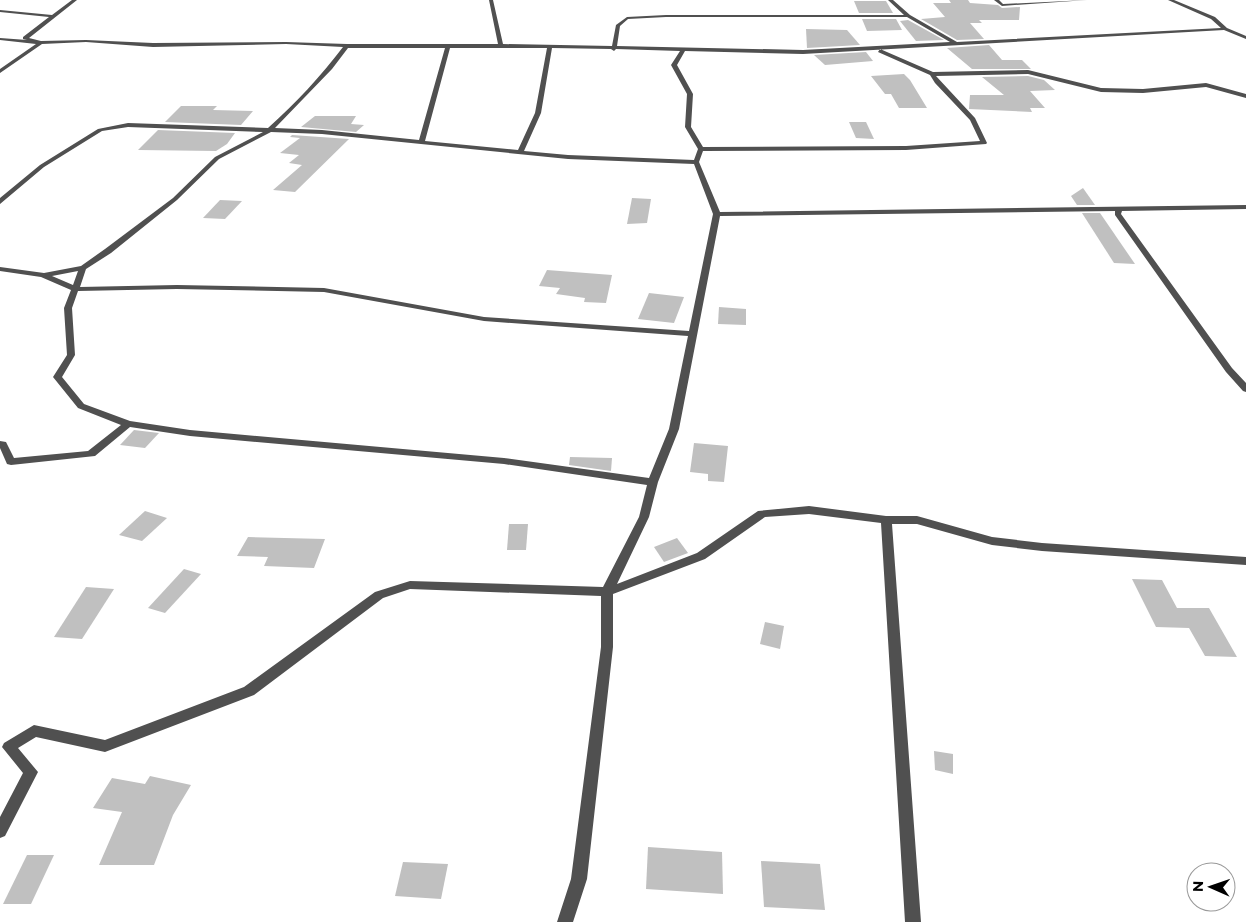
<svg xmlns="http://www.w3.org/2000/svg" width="1246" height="922" font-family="Montserrat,sans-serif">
<rect width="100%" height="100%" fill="#fff"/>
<g fill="#c0c0c0">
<polygon points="949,0 968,0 970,3 998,5 1002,8 1020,7 1019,20 979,20 982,23 970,23 984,39 957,40 921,19 945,17 933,3 951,3"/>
<polygon points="854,1 886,1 893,13 859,13"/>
<polygon points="862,19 896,19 902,30 867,31"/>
<polygon points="908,20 944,40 916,41 900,21"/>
<polygon points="806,29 847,30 860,45 807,48"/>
<polygon points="989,45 1002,60 1022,60 1031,69 972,69 947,48"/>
<polygon points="866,52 873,61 825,65 814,55"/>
<polygon points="904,74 910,80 927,108 899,108 891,94 885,94 871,76"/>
<polygon points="1028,76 1044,80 1055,90 1030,91 1045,108 1030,108 1032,112 969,109 970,95 1004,95 982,77"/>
<polygon points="181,106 217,106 213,110 253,111 241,125 165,122"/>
<polygon points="315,116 356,116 351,124 364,125 356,132 301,127"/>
<polygon points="849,122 866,122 874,139 856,138"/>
<polygon points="158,130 235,133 227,144 216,151 138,150"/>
<polygon points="292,135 349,139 295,192 273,190 302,165 289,163 299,155 280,153 300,138 290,137"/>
<polygon points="1083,188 1095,205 1077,205 1071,196"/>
<polygon points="632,198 651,199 647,223 627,224"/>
<polygon points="220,200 242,201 225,219 203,218"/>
<polygon points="1082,213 1100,213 1135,264 1114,263"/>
<polygon points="547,270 612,275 606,303 584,302 585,298 556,294 560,288 539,286"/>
<polygon points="649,293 684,297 674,323 638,319"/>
<polygon points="719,307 746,309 746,325 718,324"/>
<polygon points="134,430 159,433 145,448 120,445"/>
<polygon points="694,443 728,446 724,482 708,481 708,474 690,472"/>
<polygon points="570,457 612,458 611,471 569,465"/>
<polygon points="145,511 167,518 142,541 119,535"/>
<polygon points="509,524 528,524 526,550 507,550"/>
<polygon points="248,537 325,539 314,568 264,566 268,557 237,556"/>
<polygon points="677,538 688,553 664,562 654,547"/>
<polygon points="184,569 201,574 165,613 148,608"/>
<polygon points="1132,579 1162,580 1177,608 1209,608 1237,657 1205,656 1189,628 1156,627"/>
<polygon points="86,587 114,589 82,639 54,637"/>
<polygon points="765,622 784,626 780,649 760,644"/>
<polygon points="934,751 953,754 953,774 935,770"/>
<polygon points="150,776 191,785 173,815 154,865 99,865 122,812 93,808 112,778 145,784"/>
<polygon points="648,847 722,852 723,894 646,889"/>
<polygon points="27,855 54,855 31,904 3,904"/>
<polygon points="761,861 820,864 825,910 764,907"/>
<polygon points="403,862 448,864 441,899 395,896"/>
</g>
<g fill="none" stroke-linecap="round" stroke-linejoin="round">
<g fill="#505050" fill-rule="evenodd">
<path d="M 72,0 L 77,0 L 29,38 L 41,41 L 86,40 L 153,43 L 286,42 L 347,44 L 498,44 L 489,0 L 493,0 L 503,44 L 612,46 L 616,25 L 627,17 L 666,15 L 904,15 L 888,0 L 893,0 L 910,15 L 957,42 L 1221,28 L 1211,19 L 1168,0 L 1174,0 L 1215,17 L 1227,28 L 1246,36 L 1246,39 L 1224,30 L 803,54 L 685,51 L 677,65 L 693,94 L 691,127 L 703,147 L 906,146 L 980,141 L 970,120 L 935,83 L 930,75 L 878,52 L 880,49 L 933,72 L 1028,70 L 1101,88 L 1143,89 L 1206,83 L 1246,94 L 1246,98 L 1206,87 L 1143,93 L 1101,92 L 1028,74 L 936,76 L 975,118 L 987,143 L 986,144 L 906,150 L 703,151 L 699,162 L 720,212 L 1246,205 L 1246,209 L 1122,211 L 1121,214 L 1232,368 L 1246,383 L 1246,392 L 1243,391 L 1226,372 L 1115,215 L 1115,211 L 720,216 L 679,429 L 658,482 L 649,517 L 617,584 L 697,553 L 758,511 L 809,506 L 886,516 L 917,516 L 992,537 L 1042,543 L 1246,557 L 1246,565 L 1042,551 L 992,545 L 917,524 L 892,524 L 921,922 L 905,922 L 881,523 L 809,514 L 765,517 L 705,559 L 613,594 L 613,647 L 587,879 L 573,922 L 557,922 L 571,879 L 601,647 L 601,596 L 410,589 L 383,598 L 254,695 L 105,752 L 36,737 L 18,748 L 38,772 L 5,836 L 0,838 L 0,817 L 23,773 L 2,747 L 4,743 L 34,725 L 105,740 L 244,687 L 375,592 L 410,581 L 603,587 L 639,517 L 647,485 L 504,464 L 190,436 L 130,427 L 95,456 L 11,465 L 7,464 L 0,448 L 0,441 L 6,442 L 14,458 L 88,451 L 121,425 L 78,408 L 53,377 L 67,355 L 64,308 L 71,290 L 41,277 L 0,271 L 0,267 L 44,273 L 81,266 L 105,249 L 173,198 L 215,157 L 263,132 L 128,127 L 102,131 L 44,167 L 0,204 L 0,198 L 40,165 L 98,129 L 128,123 L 268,128 C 295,104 321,76 343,47 L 286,44 L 153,47 L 86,42 L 42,44 L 0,73 L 0,69 L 36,44 L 0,40 L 0,38 L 27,40 L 23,39 L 23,37 L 49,17 L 0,12 L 0,10 L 52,15 ZM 666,17 L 907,17 L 950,42 L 803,50 L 617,46 L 620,26 L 628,19 ZM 348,48 L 445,48 L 419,140 L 322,130 L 275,128 L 332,69 ZM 450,48 L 547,48 L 535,113 L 518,150 L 425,141 ZM 552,48 L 611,49 L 614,51 L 616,49 L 680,51 L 671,65 L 687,94 L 685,127 L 698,149 L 694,160 L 568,155 L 524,151 L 541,113 ZM 271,132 L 322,134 L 568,159 L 694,164 L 713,214 L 689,331 L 484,317 L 324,288 L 177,285 L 80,287 L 86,269 L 111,253 L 177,200 L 219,159 ZM 78,271 L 73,285 L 52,276 ZM 177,289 L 324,292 L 484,321 L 688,336 L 669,429 L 649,478 L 504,458 L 190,430 L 130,421 L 84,404 L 62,377 L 75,355 L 72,308 L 78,291 Z"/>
<polygon points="994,0 999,0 1003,4 1087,0 1002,6"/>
</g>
</g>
<g transform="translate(1211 887) rotate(272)"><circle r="24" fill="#ffffff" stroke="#999999"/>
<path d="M0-4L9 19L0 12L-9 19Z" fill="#000000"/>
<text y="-8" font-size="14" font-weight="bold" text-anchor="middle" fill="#000000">N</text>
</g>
</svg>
